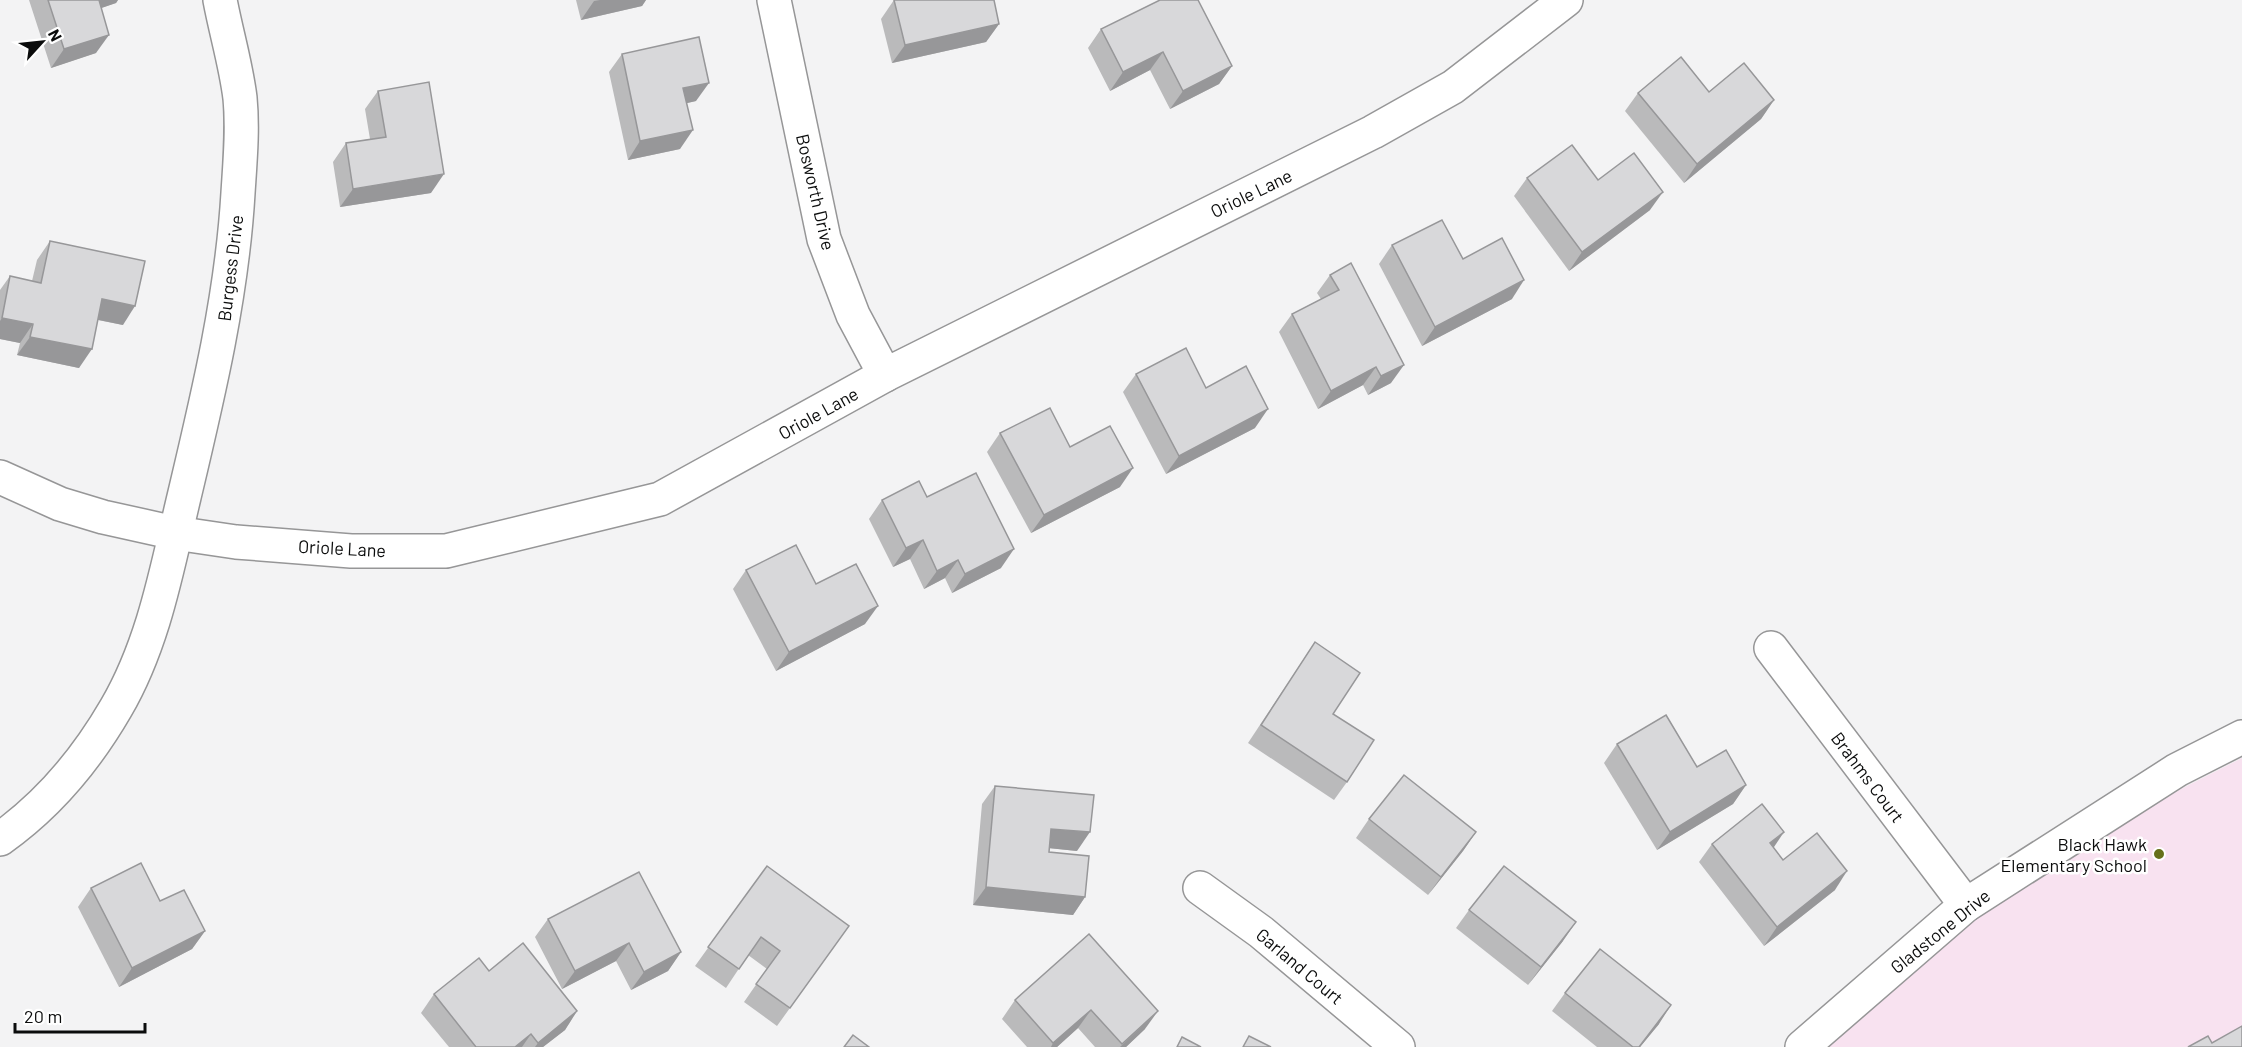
<svg xmlns="http://www.w3.org/2000/svg" width="2242" height="1047" font-family="Barlow,sans-serif">
<rect width="100%" height="100%" fill="#f3f3f4"/>
<polygon fill="#f8e2f0" points="2242,758 2242,1047 1829,1047 1974,919 2179,790"/>
<g fill="none" stroke-linecap="round" stroke-linejoin="round">
<g stroke="#969697" stroke-width="36">
<g id="street">
<polyline points="774,0 824,239 853,315 885,375"/>
<polyline points="0,477 60,504 103,517 175,533 236,542 351,551 446,551 660,499 885,375 1373,132 1453,87 1566,0"/>
<polyline points="1771,648 1966,905"/>
<path d="M 0,839 C 48,805 87,758 116,708 C 154,643 167,568 184,497 C 208,396 232,296 238,193 C 240,162 243,129 240,98 C 236,65 226,32 220,0"/>
<polyline points="1200,888 1261,932 1398,1047"/>
<polyline points="1802,1047 1966,905 2177,770 2242,737"/>
</g>
</g>
<use href="#street" stroke="#fff" stroke-width="33"/>
</g>
<g fill="#bababb">
<polygon points="29,0 118,0 116,3 101,8 96,53 51,68"/>
<polygon points="576,0 646,0 642,6 581,20"/>
<polygon points="894,0 999,24 986,42 892,63 881,19"/>
<polygon points="1101,29 1232,66 1219,84 1170,109 1150,70 1110,91 1088,48"/>
<polygon points="622,54 696,101 687,103 680,149 628,160 609,72"/>
<polygon points="378,91 431,193 340,207 333,162 346,143 370,139 365,109"/>
<polygon points="1709,92 1774,100 1761,119 1684,183 1625,111 1638,93"/>
<polygon points="1527,178 1598,180 1650,210 1569,271 1514,196"/>
<polygon points="50,241 123,325 98,320 79,368 17,355 20,343 0,339 0,290 10,276 32,281 37,260"/>
<polygon points="1392,245 1463,259 1512,299 1422,346 1379,264"/>
<polygon points="1330,275 1391,383 1368,395 1363,385 1318,409 1279,332 1292,314 1321,299 1317,293"/>
<polygon points="1136,374 1206,388 1255,428 1166,474 1123,392"/>
<polygon points="1000,433 1070,447 1120,487 1031,533 987,452"/>
<polygon points="927,497 1001,568 952,593 945,578 924,589 910,559 893,567 869,519 882,500"/>
<polygon points="746,570 816,584 865,624 776,671 733,589"/>
<polygon points="1315,642 1333,714 1347,782 1334,800 1248,743"/>
<polygon points="1617,744 1697,767 1746,785 1733,804 1657,850 1604,763"/>
<polygon points="995,786 1077,851 1049,848 1049,852 1085,897 1073,915 973,905 982,804"/>
<polygon points="1369,819 1476,832 1463,851 1428,895 1356,838"/>
<polygon points="1712,844 1773,848 1783,860 1835,890 1764,946 1699,862"/>
<polygon points="767,866 849,926 777,1026 744,1002 767,969 748,955 726,988 695,966"/>
<polygon points="91,888 160,901 205,931 192,949 119,987 78,907"/>
<polygon points="1469,910 1563,941 1528,985 1456,928"/>
<polygon points="548,919 681,952 668,971 631,990 616,961 562,989 535,937"/>
<polygon points="1089,934 1145,1029 1126,1047 1095,1047 1078,1028 1057,1047 1027,1047 1002,1019 1015,1000"/>
<polygon points="489,971 577,1011 565,1030 543,1047 449,1047 421,1013 434,994"/>
<polygon points="1565,993 1659,1024 1640,1047 1597,1047 1552,1011"/>
</g>
<g fill="#979799">
<polygon points="94,0 118,0 116,3 84,14"/>
<polygon points="600,0 646,0 642,6 581,20 594,1"/>
<polygon points="999,24 986,42 892,63 905,45"/>
<polygon points="109,35 96,53 51,68 64,49"/>
<polygon points="1163,52 1150,70 1110,91 1123,72"/>
<polygon points="1232,66 1219,84 1170,109 1183,91"/>
<polygon points="709,83 696,101 670,107 683,88"/>
<polygon points="1774,100 1761,119 1684,183 1697,164"/>
<polygon points="693,130 680,149 628,160 640,141"/>
<polygon points="444,174 431,193 340,207 353,189"/>
<polygon points="1663,192 1650,210 1569,271 1582,252"/>
<polygon points="1524,280 1512,299 1422,346 1435,327"/>
<polygon points="102,299 135,306 123,325 89,318"/>
<polygon points="2,318 33,324 20,343 0,339 0,321"/>
<polygon points="30,337 92,349 79,368 17,355"/>
<polygon points="1404,365 1391,383 1368,395 1381,376"/>
<polygon points="1376,367 1363,385 1318,409 1331,391"/>
<polygon points="1268,409 1255,428 1166,474 1179,456"/>
<polygon points="1133,468 1120,487 1031,533 1044,515"/>
<polygon points="923,540 910,559 893,567 906,548"/>
<polygon points="1014,549 1001,568 952,593 965,574"/>
<polygon points="958,560 945,578 924,589 937,571"/>
<polygon points="878,606 865,624 776,671 789,652"/>
<polygon points="1746,785 1733,804 1657,850 1670,832"/>
<polygon points="1051,829 1090,832 1077,851 1038,847"/>
<polygon points="1476,832 1463,851 1428,895 1441,877"/>
<polygon points="1784,832 1772,850 1770,843"/>
<polygon points="1847,871 1835,890 1764,946 1777,927"/>
<polygon points="986,887 1085,897 1073,915 973,905"/>
<polygon points="1576,922 1563,941 1528,985 1541,967"/>
<polygon points="205,931 192,949 119,987 132,968"/>
<polygon points="629,943 616,961 562,989 575,971"/>
<polygon points="681,952 668,971 631,990 644,972"/>
<polygon points="1671,1005 1659,1024 1640,1047 1639,1047"/>
<polygon points="1091,1010 1078,1028 1057,1047 1051,1047 1053,1043"/>
<polygon points="577,1011 565,1030 543,1047 535,1047 538,1043"/>
<polygon points="1158,1011 1145,1029 1126,1047 1120,1047"/>
<polygon points="531,1034 522,1047 515,1047"/>
</g>
<g fill="#d8d8da" stroke="#979799" stroke-width="1.5">
<polygon points="48,0 99,0 109,35 64,49"/>
<polygon points="894,0 994,0 999,24 905,45"/>
<polygon points="1160,0 1198,0 1232,66 1183,91 1163,52 1123,72 1101,29"/>
<polygon points="699,37 709,83 683,88 693,130 640,141 622,54"/>
<polygon points="1681,57 1709,92 1744,63 1774,100 1697,164 1638,93"/>
<polygon points="429,82 444,174 353,189 346,143 386,137 378,91"/>
<polygon points="1572,145 1598,180 1634,153 1663,192 1582,252 1527,178"/>
<polygon points="1442,220 1463,259 1502,238 1524,280 1435,327 1392,245"/>
<polygon points="50,241 145,261 135,306 102,299 92,349 30,337 33,324 2,318 10,276 41,283"/>
<polygon points="1351,263 1404,365 1381,376 1376,367 1331,391 1292,314 1339,290 1330,275"/>
<polygon points="1186,348 1206,388 1246,366 1268,409 1179,456 1136,374"/>
<polygon points="1050,408 1070,447 1110,426 1133,468 1044,515 1000,433"/>
<polygon points="976,473 1014,549 965,574 958,560 937,571 923,540 906,548 882,500 919,481 927,497"/>
<polygon points="796,545 816,584 856,564 878,606 789,652 746,570"/>
<polygon points="1315,642 1360,673 1333,714 1374,740 1347,782 1261,725"/>
<polygon points="1666,715 1697,767 1726,750 1746,785 1670,832 1617,744"/>
<polygon points="1404,775 1476,832 1441,877 1369,819"/>
<polygon points="995,786 1094,795 1090,832 1051,829 1049,852 1089,856 1085,897 986,887"/>
<polygon points="1762,804 1784,832 1770,843 1783,860 1817,833 1847,871 1777,927 1712,844"/>
<polygon points="141,863 160,901 184,890 205,931 132,968 91,888"/>
<polygon points="767,866 849,926 790,1008 756,984 780,951 761,937 739,969 708,947"/>
<polygon points="1504,866 1576,922 1541,967 1469,910"/>
<polygon points="639,872 681,952 644,972 629,943 575,971 548,919"/>
<polygon points="1089,934 1158,1011 1122,1044 1091,1010 1053,1043 1015,1000"/>
<polygon points="523,943 577,1011 538,1043 531,1034 515,1047 476,1047 434,994 479,958 489,971"/>
<polygon points="1600,949 1671,1005 1639,1047 1633,1047 1565,993"/>
<polygon points="2242,1026 2242,1047 2188,1047 2208,1036 2212,1043"/>
<polygon points="853,1035 869,1047 844,1047"/>
<polygon points="1249,1036 1271,1047 1243,1047"/>
<polygon points="1182,1037 1201,1047 1177,1047"/>
</g>
<circle fill="#66711a" stroke="#fff" stroke-width="2" cx="2159" cy="854" r="6"/>
<g text-anchor="middle" dominant-baseline="central" stroke-width="5" stroke-linejoin="round" paint-order="stroke">
<g font-size="18" fill="#0b0c0c" stroke="#fff">
<text transform="translate(816 192) rotate(77)">Bosworth Drive</text>
<text transform="translate(1251 193) rotate(-26)">Oriole Lane</text>
<text transform="translate(230 268) rotate(-83)">Burgess Drive</text>
<text transform="translate(818 413) rotate(-29)">Oriole Lane</text>
<text transform="translate(342 548) rotate(3)">Oriole Lane</text>
<text transform="translate(1868 777) rotate(53)">Brahms Court</text>
<text transform="translate(1940 931) rotate(-39)">Gladstone Drive</text>
<text transform="translate(1300 966) rotate(40)">Garland Court</text>
</g>
<g font-size="18" fill="#0b0c0c" stroke="#fff" text-anchor="end">
<text x="2147" y="844">Black Hawk<tspan x="2147" dy="21">Elementary School</tspan></text>
</g>
</g>
<g transform="translate(42 42) rotate(63)" stroke="#ffffff" stroke-width="4.5" paint-order="stroke">
<path d="M0-4.5L10 22L0 15L-10 22Z" fill="#0b0c0c"/>
<text y="-9" font-size="16" font-weight="bold" text-anchor="middle" fill="#0b0c0c">N</text>
</g>
<path d="M15 1023v9h130v-9" fill="none" stroke="#0b0c0c" stroke-width="3"/>
<text x="24" y="1023" font-size="18" fill="#0b0c0c" stroke="#ffffff" stroke-width="4.5" paint-order="stroke">20 m</text>
</svg>
